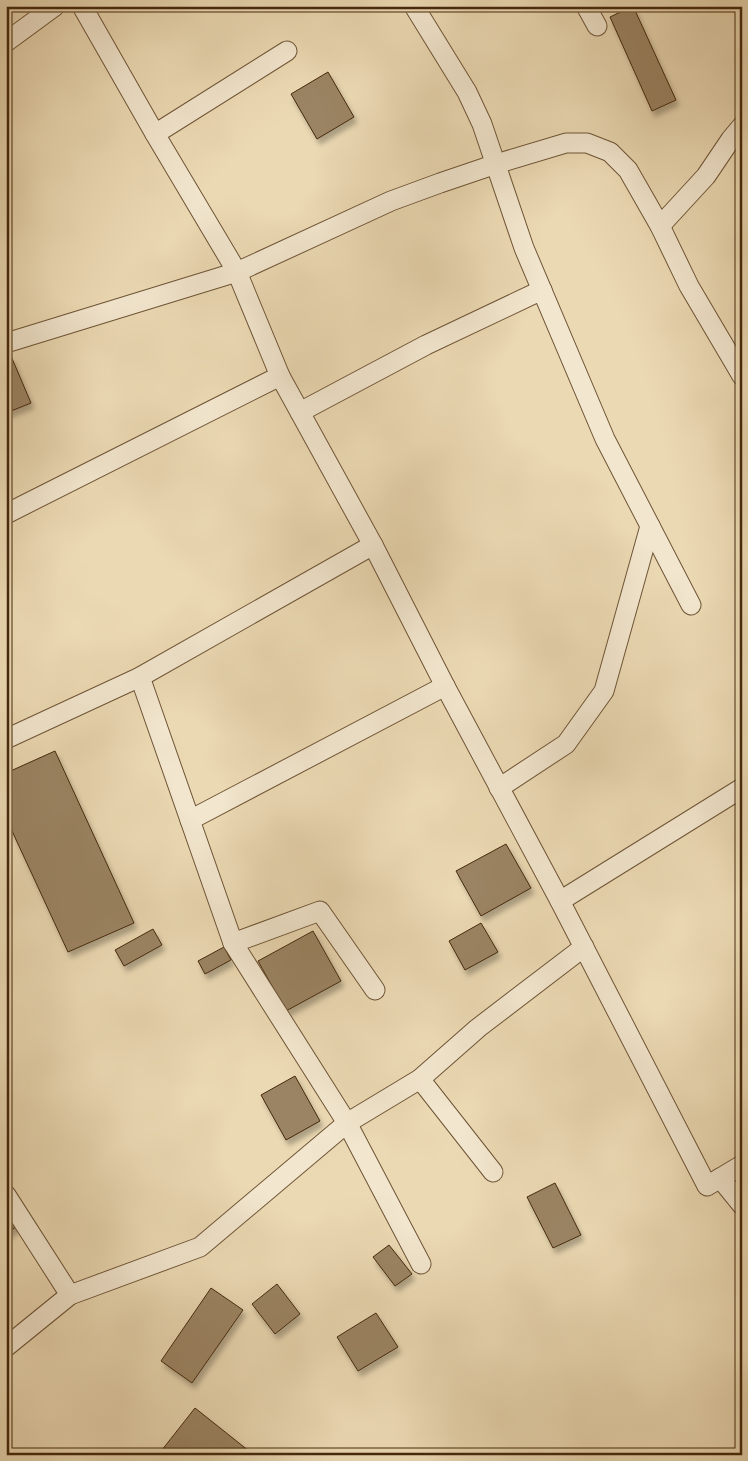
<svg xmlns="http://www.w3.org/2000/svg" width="748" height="1461" font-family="'IM FELL French Canon',serif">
<defs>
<filter id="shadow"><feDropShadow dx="3" dy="5.5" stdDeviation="2.5" flood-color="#0004"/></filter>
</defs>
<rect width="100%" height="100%" fill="#ebd9b3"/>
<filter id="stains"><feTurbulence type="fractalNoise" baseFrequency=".004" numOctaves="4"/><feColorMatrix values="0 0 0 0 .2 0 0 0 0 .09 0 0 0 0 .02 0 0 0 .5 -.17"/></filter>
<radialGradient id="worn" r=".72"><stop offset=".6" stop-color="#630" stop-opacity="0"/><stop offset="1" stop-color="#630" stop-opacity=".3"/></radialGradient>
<g fill="#9b8463" stroke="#44280d" filter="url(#shadow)">
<polygon points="633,6 676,100 652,111 610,17"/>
<polygon points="328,72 354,117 317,139 291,94"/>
<polygon points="11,356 31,403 6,413 6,359"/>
<polygon points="55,751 134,923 68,952 6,818 6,773"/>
<polygon points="506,844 531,888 481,916 456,871"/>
<polygon points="481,923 498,952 465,970 449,941"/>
<polygon points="153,929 162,945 124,966 115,950"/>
<polygon points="313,931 341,981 286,1011 258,961"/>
<polygon points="224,947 231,960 205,974 198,961"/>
<polygon points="295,1076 320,1121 286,1140 261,1095"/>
<polygon points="555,1183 581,1235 553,1248 527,1197"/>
<polygon points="6,1204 20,1224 6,1234"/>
<polygon points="389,1245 412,1274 395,1286 373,1257"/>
<polygon points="277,1284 300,1314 275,1334 252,1304"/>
<polygon points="211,1288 243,1310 192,1383 161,1361"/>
<polygon points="376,1313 398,1347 358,1371 337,1337"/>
<polygon points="195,1408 254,1455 158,1455"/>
</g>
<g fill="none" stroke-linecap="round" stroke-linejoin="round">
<g stroke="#6e5436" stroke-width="21">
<g id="minor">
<polyline points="414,6 467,92 482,124 524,248 605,439 691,605"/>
<polyline points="586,6 597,26"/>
<polyline points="6,42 55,6"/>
<polyline points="155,134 287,51"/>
<polyline points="660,226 706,176 731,139 742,126"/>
<polyline points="6,343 237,272 391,201 440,183 496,164 566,143 587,143 610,152 628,170 660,226 689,286 742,376"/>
<polyline points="280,376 373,545 445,686 560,901 707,1186 742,1165"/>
<polyline points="300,412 426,345 542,290"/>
<polyline points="6,514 280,376 237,272 155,134 82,6"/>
<polyline points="140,677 233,943 347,1123 421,1264"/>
<polyline points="6,739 140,677 373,545"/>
<polyline points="499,788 566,744 604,691 650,526"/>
<polyline points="190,820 445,686"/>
<polyline points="560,901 742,788"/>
<polyline points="233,943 320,911 375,990"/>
<polyline points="420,1079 493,1172"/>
<polyline points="720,1178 742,1205"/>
<polyline points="6,1195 70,1295"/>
<polyline points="6,1347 70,1295 200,1247 347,1123 420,1079 478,1028 584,947"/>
</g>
</g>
<use href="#minor" stroke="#f2e6ce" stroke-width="19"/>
</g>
<rect width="748" height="1461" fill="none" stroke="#ebd9b3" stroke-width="25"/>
<rect x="8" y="8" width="733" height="1446" fill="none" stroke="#44280d" stroke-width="2.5"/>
<rect x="12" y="12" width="723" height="1436" fill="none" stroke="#44280d"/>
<rect width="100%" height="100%" filter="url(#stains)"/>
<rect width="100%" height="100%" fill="url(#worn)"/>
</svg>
